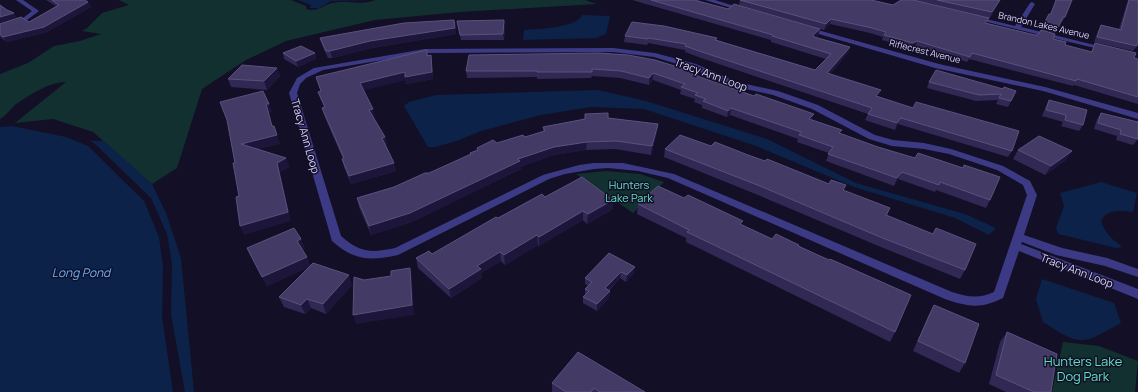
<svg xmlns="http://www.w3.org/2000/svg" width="1138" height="392" font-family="Manrope,sans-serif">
<rect width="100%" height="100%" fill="#130f26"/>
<g fill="#12302f">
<path d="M 119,0 L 291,0 L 306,6 L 306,9 C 316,13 323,5 332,3 C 346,0 362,6 375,0 L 585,0 L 597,4 L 460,12 L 375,20 L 286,41 L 246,60 L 202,89 L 177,168 L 152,184 L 93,132 L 53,119 L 15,123 L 66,82 C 49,82 30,95 16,104 C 10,109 8,114 0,119 L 0,74 L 28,63 L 54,46 L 80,41 L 101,34 L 82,31 L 87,28 L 102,13 L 129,5 Z"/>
<polygon points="606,171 640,174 664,182 633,213 576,174"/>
<polygon points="1063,342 1099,346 1138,361 1135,392 1052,392"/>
</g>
<g fill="#0c2248">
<polygon points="298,0 371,0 331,1 319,8 310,8 311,5"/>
<path d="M 582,15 L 610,16 L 606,34 L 596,38 L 523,40 L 524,30 C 537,29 577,28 582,15 Z"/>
<polygon points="598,90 646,101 767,139 856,183 965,214 996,228 989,235 955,218 854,187 756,146 644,109 591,107 541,115 481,131 457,141 435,147 428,147 404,106 409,102 436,95"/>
<polygon points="12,126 66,137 88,146 144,201 159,237 163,266 162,317 173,392 0,392 0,127"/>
<polygon points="90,141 104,141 152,184 166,213 181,258 194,392 185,392 171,314 172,264 167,234 151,198 95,144"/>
<path d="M 1101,182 L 1137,193 L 1133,212 C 1120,211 1108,208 1101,221 C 1105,234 1113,240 1123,247 L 1116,248 L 1058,234 L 1056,228 L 1064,206 L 1060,193 Z"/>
<path d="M 1042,279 L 1114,303 L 1121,323 C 1081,345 1082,347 1043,322 L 1036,299 Z"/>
</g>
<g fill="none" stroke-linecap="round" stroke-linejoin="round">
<g fill="#3d3a85" fill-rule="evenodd">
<polygon points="16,0 23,0 39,11 27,20 0,29 0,25 23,18 32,11"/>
<polygon points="705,0 715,0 747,10 744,12"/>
<polygon points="1032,2 1035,4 1021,27 1111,49 1107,51 971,18 974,16 1015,26 1030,3"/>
<polygon points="807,27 939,64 1045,87 1138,113 1138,119 1043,91 935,68 805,30 805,28"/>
<path d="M 613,48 L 655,53 L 696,64 L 737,82 L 778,91 L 818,105 L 875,135 L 893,140 L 924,143 L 951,149 L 1003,166 L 1030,181 L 1037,195 L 1024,235 L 1062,248 L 1107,258 L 1138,269 L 1138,277 L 1105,266 L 1056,255 L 1022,242 L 1021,244 L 1138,289 L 1138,299 L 1019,251 L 1003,298 C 981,309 968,307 945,299 L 668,178 L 638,171 L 608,168 L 594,169 L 565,174 L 549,179 L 398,255 C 370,261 355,261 332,241 L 289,93 L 297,78 L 314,68 L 425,49 ZM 613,52 L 654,57 L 690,68 L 732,86 L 773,95 L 812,109 L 869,139 L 892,146 L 924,149 L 949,154 L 997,170 L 1023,185 L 1027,195 L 994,292 C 979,299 967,297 952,292 L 674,174 L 623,163 L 594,163 L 579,165 L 543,175 L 395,248 C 371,253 360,253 341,236 L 297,93 L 300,84 L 306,78 L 323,70 L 425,53 Z"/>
</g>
</g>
<g fill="#312854">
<polygon points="46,0 85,0 88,2 91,7 47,32 7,42 0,37 0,24 29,22 56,6"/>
<polygon points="632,0 700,0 698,1 728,9 820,29 818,35 816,37 850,47 848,53 830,74 878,97 1012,151 1008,157 898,124 895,130 865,120 868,114 701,58 685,52 685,50 648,43 647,45 624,42 625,36 717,38 717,40 815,70 826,59 771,42 771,40"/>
<polygon points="740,0 893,5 901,0 1000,0 998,4 990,18 923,2 986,23 1035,35 1053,39 1065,45 1091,52 1095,43 1138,59 1138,104 1074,85 1073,86 969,59 967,62 915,47 911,48 882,40 883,37 870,33 830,24 824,30 739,5"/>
<polygon points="1056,0 1072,0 1065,17 1062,22 1060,22 1055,33 1041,30 1049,14 1050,14"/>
<polygon points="1128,0 1138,0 1138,44 1137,44 1137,46 1133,51 1094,42 1098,31 1101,25 1119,29"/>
<polygon points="454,20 456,34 372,48 332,58 328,58 322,45 320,38"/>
<polygon points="504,20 505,25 504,40 461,40 457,21"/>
<polygon points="427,50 428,55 432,62 433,79 406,84 405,80 363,90 375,117 373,117 385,137 387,145 385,145 396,171 351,184 344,167 342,159 343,159 324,115 322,108 324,107 318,92 321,91 316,77"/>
<polygon points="283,53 315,53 316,59 298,67 284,59"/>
<polygon points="469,55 694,75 812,120 840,134 990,200 986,208 936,190 935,192 898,179 894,186 826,161 829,153 797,142 798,139 730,115 727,117 702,108 702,105 694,102 695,99 680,94 681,90 653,80 649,85 620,78 592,76 591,78 537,79 537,77 467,78 466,71"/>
<polygon points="277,68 280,76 267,90 231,87 228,79"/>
<polygon points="929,82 1003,89 1016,91 1008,107 996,104 998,100 976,101 927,88"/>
<polygon points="1049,100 1083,125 1079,131 1061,126 1063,122 1042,116 1046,106"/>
<polygon points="1101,113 1138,139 1133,145 1116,140 1117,136 1094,129 1097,119"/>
<polygon points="585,114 608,118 658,124 657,132 651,155 615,149 586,150 554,155 520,167 521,169 412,222 371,235 359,207 357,198 394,187 429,173 470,155 470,153 477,150 477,148 525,137 543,131 543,127 585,119"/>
<polygon points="711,146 748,155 890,208 887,216 965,270 960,279 876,245 758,195 664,157 665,149"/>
<polygon points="1018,150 1066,160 1045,175 1013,159"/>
<polygon points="545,197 613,200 613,209 587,224 583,220 539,246 538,245 505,265 501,261 481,273 482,278 451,298 418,268 416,258 432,254 498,218"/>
<polygon points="638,204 742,225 772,239 799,246 829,260 895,332 890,342 686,242 686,238 637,214"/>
<polygon points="247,248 305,248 302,249 307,257 310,266 352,285 326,314 311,308 305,314 284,307 279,297 309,267 267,286"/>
<polygon points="609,253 634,273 626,282 620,278 609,291 610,291 609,298 597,311 583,303 583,297 585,295 585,289 588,286 585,284 585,278"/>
<polygon points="934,305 965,363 959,373 913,351 929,314"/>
<polygon points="1007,332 1051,392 1006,392 989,384 1000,342"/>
<polygon points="552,383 645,392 552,392"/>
</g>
<g fill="#1d163a">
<polygon points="1000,0 998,4 990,18 992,12"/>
<polygon points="88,2 91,7 47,32 7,42 3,37"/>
<polygon points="14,13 17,18 0,24 0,17"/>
<polygon points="831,19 830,24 824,30 826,24"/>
<polygon points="504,20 505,25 504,40 503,34"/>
<polygon points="455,28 456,34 372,48 332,58 330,51 370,41"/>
<polygon points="820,29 818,35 812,41 813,35"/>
<polygon points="917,41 915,47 911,48 913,43"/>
<polygon points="850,47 848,53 825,79 827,73"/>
<polygon points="315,53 316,59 298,67 296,61"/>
<polygon points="431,55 432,62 433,79 406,84 405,80 361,91 360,83"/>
<polygon points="277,68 280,76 267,90 264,81"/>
<polygon points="653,73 653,80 649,85 649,78"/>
<polygon points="266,104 269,104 272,112 269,113 275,135"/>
<polygon points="731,108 730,115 727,117 728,111"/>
<polygon points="373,109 375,117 371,118 369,110"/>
<polygon points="814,114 812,121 809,119"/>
<polygon points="901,118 895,130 897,123"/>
<polygon points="658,124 657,132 651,155 652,146"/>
<polygon points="274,126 280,144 245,153 241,144"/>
<polygon points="385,137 387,145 383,146 382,138"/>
<polygon points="587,142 586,150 554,155 520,167 521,169 412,222 371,235 369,226 518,159 554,147"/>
<polygon points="1072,151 1066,160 1045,175 1051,166"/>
<polygon points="286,158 290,167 280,172 291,221 244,235 240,226 277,163"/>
<polygon points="394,163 396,171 351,184 349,176"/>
<polygon points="902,172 894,186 897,178"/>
<polygon points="613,200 613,209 587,224 588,214"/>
<polygon points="583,211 583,220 539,246 539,237"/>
<polygon points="537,235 538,245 505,265 504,255"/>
<polygon points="301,239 305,248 300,250 297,241"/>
<polygon points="500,252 501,261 481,273 482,278 451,298 449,289 477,266"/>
<polygon points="307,257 310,267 267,286 262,277"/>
<polygon points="635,267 634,273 626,282 627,275"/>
<polygon points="410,268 412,278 414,315 356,324 353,315"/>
<polygon points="621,272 620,278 604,295 605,288"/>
<polygon points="349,275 352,285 326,314 323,304"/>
<polygon points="610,291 609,298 597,311 597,304"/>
<polygon points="307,299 311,308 305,314 301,305"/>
</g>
<g fill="#433a66" stroke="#5a527e">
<polygon points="52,0 85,0 88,2 44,27 3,37 0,34 0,24 21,17 29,22 59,5"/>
<polygon points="651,0 694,0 728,9 734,4 820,29 813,35 814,37 850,47 827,73 881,90 876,96 913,108 916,102 1019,131 1012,151 901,118 897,123 868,114 872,108 702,52 685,46 686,44 648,38 648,39 625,36 632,22 664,26 717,38 715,40 815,70 831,54 772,36 773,35"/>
<polygon points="740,0 871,0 893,5 901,0 913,0 989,18 985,23 1035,35 1038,35 1041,30 1055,34 1053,39 1066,42 1065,45 1092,52 1095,43 1136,53 1134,58 1138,59 1138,97 1077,79 1076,81 972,53 970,57 917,41 913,43 884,35 886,32 872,28 831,19 826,24"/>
<polygon points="937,0 1000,0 992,12"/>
<polygon points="1056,0 1072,0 1065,17 1063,17 1058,28 1043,25 1049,14 1051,14"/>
<polygon points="1129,0 1138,0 1138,41 1137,46 1097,37 1101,25 1121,30"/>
<polygon points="0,5 7,10 14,13 0,17"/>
<polygon points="454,20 455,28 370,41 330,51 326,51 320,38 404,23"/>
<polygon points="504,20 503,34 460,35 457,21"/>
<polygon points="301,46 315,53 296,61 283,53"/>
<polygon points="427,50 427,56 431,55 432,72 405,77 405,72 360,83 373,109 369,110 385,137 382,138 394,163 349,176 342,159 344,158 322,108 325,107 318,92 321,91 316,77"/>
<polygon points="599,53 628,55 655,60 694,72 692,74 754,96 756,94 814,114 809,119 842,130 839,133 878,147 915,158 918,153 963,168 964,165 1000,177 990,200 940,182 939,185 902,172 897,178 828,154 833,147 799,135 801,132 731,108 728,111 703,101 706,99 695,95 698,93 681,87 685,84 653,73 649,78 621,71 592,69 592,72 537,72 537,71 466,71 469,55"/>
<polygon points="242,65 277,68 264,81 228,79"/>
<polygon points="936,70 1003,89 1004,87 1016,91 1011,101 999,98 1001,94 979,95 929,82"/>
<polygon points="263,91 269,104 266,104 272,126 274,126 277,135 241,144 286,158 277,163 288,212 240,226 236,197 239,196 233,163 235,163 227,120 220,102"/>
<polygon points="1049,100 1087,110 1083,125 1065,120 1066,115 1046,110"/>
<polygon points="608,113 608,118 658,124 652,146 616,141 587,142 554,147 518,159 520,161 410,213 369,226 357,198 394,187 425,173 429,173 471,154 470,153 478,150 477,148 493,140 497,143 523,135 525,137 545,131 543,127 585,119 585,114"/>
<polygon points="1101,113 1138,122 1138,139 1120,134 1121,130 1098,123"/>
<polygon points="680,135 711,146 715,142 748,155 765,161 767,159 829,184 831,180 846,185 843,190 890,208 886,215 933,234 936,228 976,244 965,270 880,237 760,186 665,149"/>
<polygon points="1039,136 1072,151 1051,166 1018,150"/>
<polygon points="582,177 613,200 588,214 583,211 539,237 537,235 504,255 500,252 477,266 481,269 449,289 416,258 429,251 432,254 496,217 498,218 542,194 545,197"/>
<polygon points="658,186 684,198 688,195 743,221 740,224 772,239 776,234 799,245 798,246 829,260 830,259 911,295 895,332 687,232 689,230 638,204"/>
<polygon points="294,228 301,239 297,241 307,257 262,277 247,248"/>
<polygon points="609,253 635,267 627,275 621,272 605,288 610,291 597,304 583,297 589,291 585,289 592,282 585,278"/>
<polygon points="313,263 349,275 323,304 307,299 301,305 279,297"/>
<polygon points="410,268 412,305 353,315 354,277 364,280 391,276 391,271"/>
<polygon points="934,305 979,324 965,363 918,341"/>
<polygon points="1007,332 1057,354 1051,392 1034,392 996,375"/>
<polygon points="578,352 645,392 600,392 594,388 591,392 566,392 552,383"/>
</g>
<g text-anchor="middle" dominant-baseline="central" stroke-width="3" stroke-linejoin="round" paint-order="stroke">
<g font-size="9" fill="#d9d4ff" stroke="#130f26">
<text transform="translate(1044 25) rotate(13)">Brandon Lakes Avenue</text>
<text transform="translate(925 51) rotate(14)">Riflecrest Avenue</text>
</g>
<g font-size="11" fill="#d9d4ff" stroke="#130f26">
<text transform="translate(711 74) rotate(20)">Tracy Ann Loop</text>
<text transform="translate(306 136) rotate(74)">Tracy Ann Loop</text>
<text transform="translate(1077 270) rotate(21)">Tracy Ann Loop</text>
</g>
<g font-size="11" fill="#5fe0c0" stroke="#130f26">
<text x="629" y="184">Hunters<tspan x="629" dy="13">Lake Park</tspan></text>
</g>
<g font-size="12" font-style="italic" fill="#62b6ff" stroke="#130f26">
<text x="81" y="272">Long Pond</text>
</g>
<g font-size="13" fill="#5fe0c0" stroke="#130f26">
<text x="1083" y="361">Hunters Lake<tspan x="1083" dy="15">Dog Park</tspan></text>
</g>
</g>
</svg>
